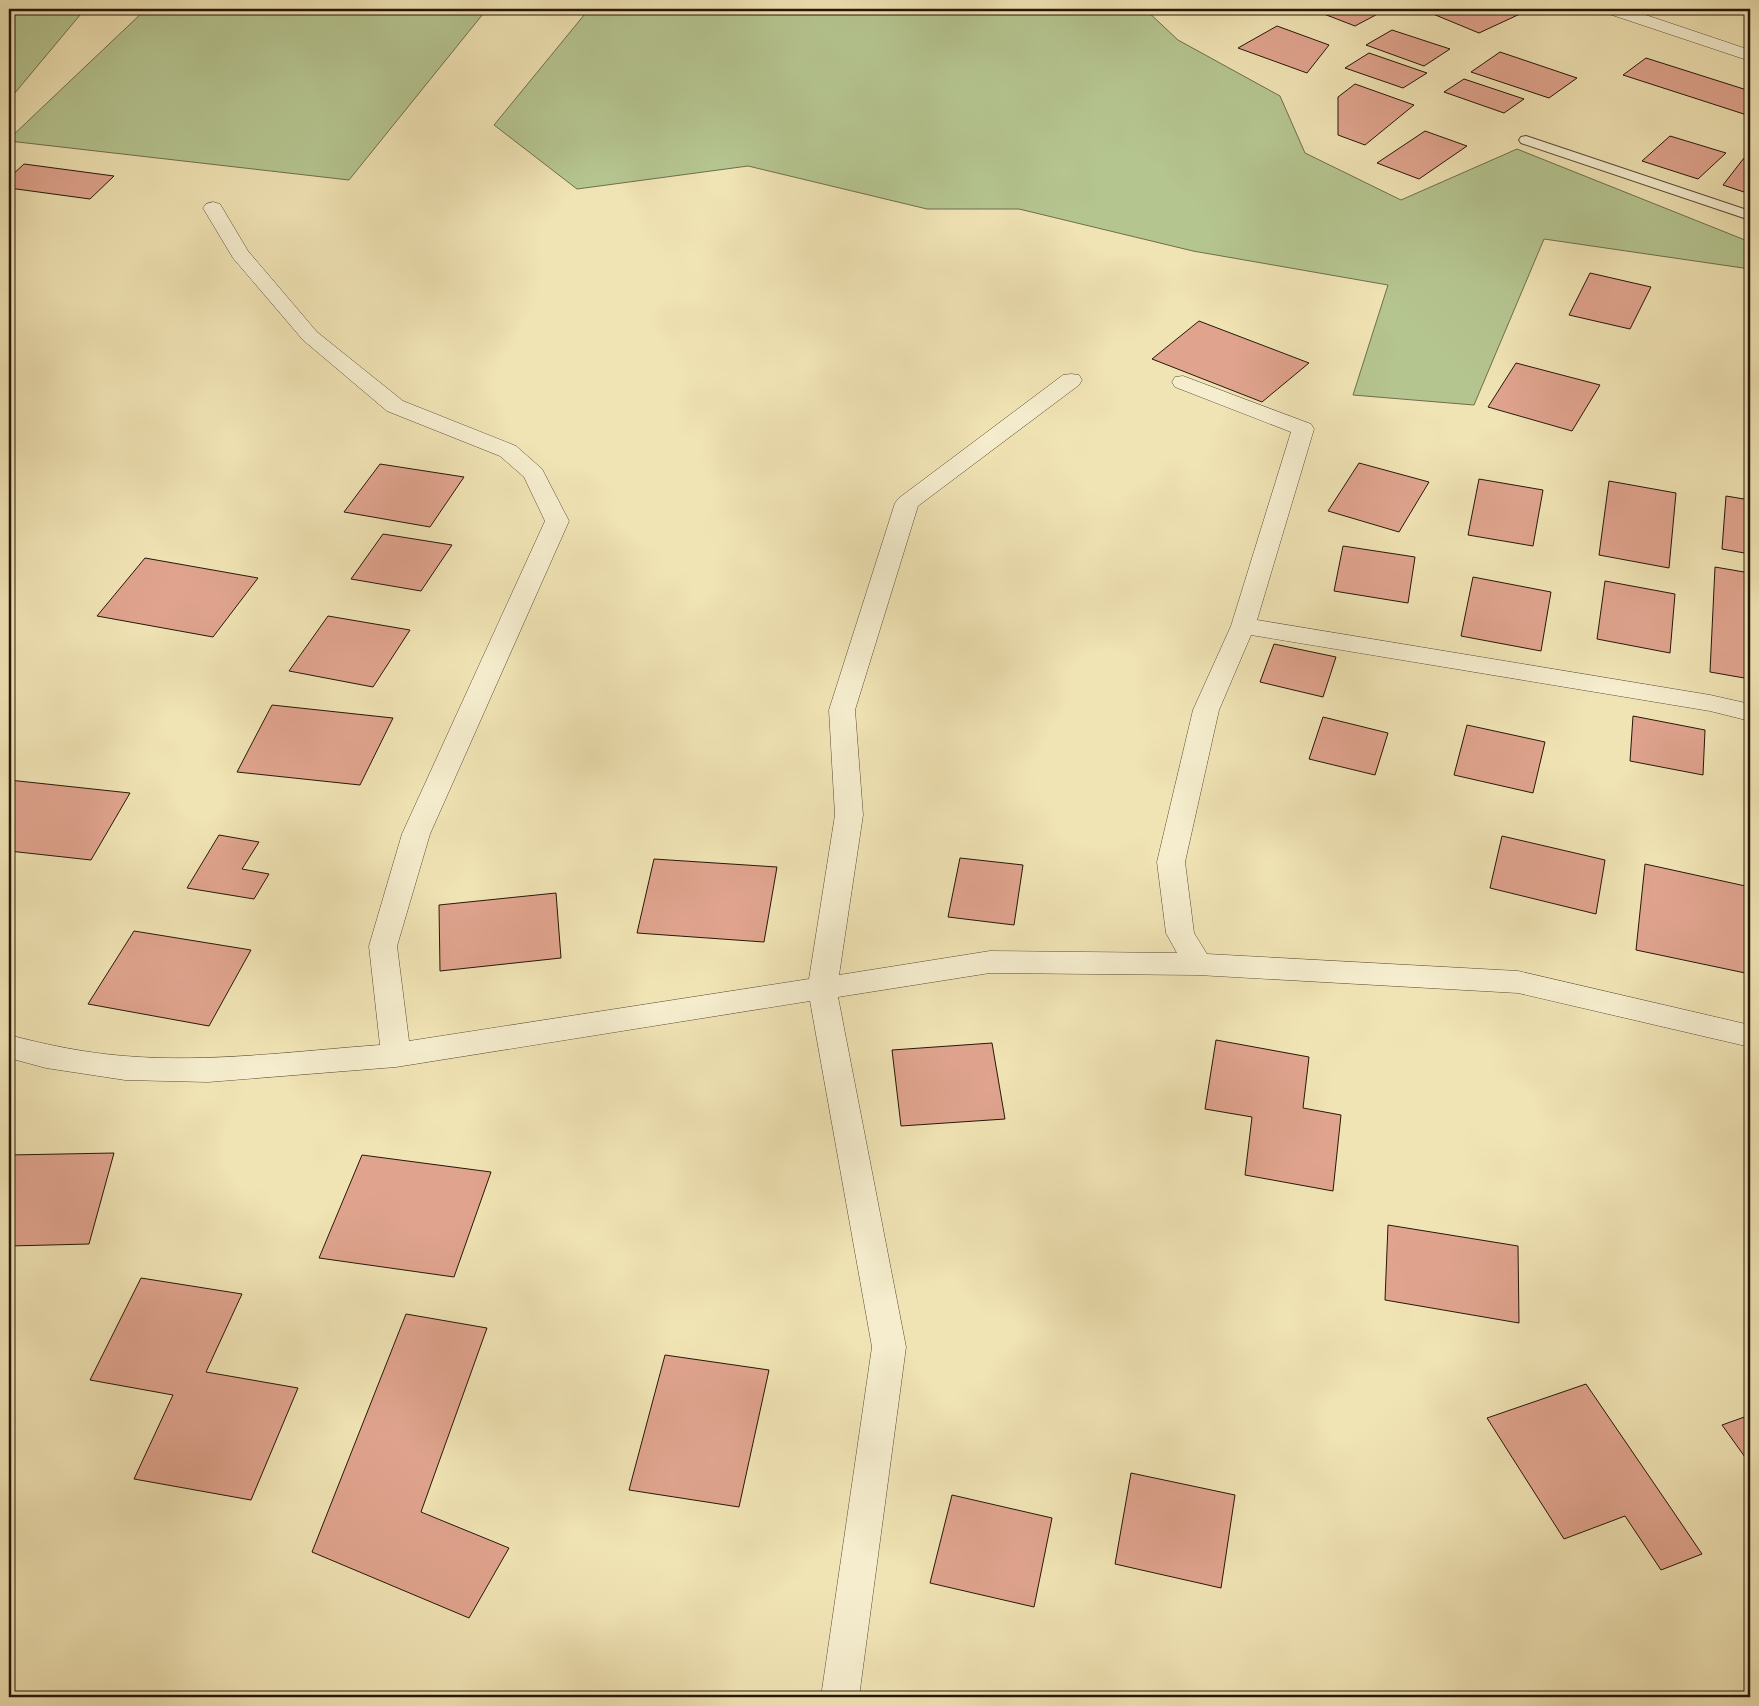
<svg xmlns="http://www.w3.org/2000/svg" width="1759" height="1706" font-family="'IM FELL Great Primer',serif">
<rect width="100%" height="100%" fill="#f0e3b4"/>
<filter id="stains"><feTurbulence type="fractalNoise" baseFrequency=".004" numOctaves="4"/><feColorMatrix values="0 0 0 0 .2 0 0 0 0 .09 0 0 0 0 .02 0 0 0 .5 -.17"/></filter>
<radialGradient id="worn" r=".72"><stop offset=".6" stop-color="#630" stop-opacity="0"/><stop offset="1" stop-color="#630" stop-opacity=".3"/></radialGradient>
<g fill="#b5c590" stroke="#6e6e4c">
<polygon points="9,9 85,9 9,100"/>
<polygon points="146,9 487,9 349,180 9,141 9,139"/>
<polygon points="589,9 1145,9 1178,40 1280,96 1305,153 1401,200 1517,149 1750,242 1750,269 1544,239 1474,405 1353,395 1388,285 1193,251 1019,209 927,209 748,166 577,189 494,125"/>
</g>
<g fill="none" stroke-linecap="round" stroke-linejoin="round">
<polygon fill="#707972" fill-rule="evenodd" points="1742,9 1750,9 1750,13 1744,11"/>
</g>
<g fill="#e0a48e" stroke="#271707">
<polygon points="1311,9 1387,9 1355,26"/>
<polygon points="1444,9 1506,9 1520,14 1479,33 1433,14"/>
<polygon points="1277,26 1329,45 1307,73 1238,48"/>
<polygon points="1392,30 1450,49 1424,66 1366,45"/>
<polygon points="1500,52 1577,78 1549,98 1471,72"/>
<polygon points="1369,53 1427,73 1403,88 1345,68"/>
<polygon points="1646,58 1750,91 1750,116 1623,75"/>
<polygon points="1464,79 1524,99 1504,113 1444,92"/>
<polygon points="1355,84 1414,105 1365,145 1338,135 1338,97"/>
<polygon points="1425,131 1467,146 1419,179 1377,163"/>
<polygon points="1670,136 1726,153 1698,179 1642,161"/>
<polygon points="1744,158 1750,160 1750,194 1723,185"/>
<polygon points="24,164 114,176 90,199 9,188 9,178"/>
<polygon points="1590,273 1651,287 1630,329 1569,315"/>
<polygon points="1199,321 1309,363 1262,402 1152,359"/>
<polygon points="1516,363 1600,385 1572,431 1488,407"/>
<polygon points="1359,463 1429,482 1399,532 1328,511"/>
<polygon points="380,464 464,477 430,527 344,512"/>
<polygon points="1479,479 1543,490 1533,546 1468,535"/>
<polygon points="1609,481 1676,493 1669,568 1599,555"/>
<polygon points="1726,496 1750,500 1750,554 1722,549"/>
<polygon points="383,534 452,545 421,591 351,579"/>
<polygon points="1343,546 1415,557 1408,603 1334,591"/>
<polygon points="145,558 258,578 213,637 97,616"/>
<polygon points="1715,567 1750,573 1750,679 1710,672"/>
<polygon points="1473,577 1551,592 1541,651 1461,636"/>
<polygon points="1605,581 1675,594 1670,653 1597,639"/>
<polygon points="328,616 410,630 373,687 289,671"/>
<polygon points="1274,644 1336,657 1323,697 1260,682"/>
<polygon points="272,705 393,718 360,785 237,772"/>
<polygon points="1633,716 1705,730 1703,775 1630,761"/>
<polygon points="1323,717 1388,733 1375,775 1309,759"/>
<polygon points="1467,725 1545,742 1533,793 1454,775"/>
<polygon points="9,780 130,793 91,860 9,851"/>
<polygon points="219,835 259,842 242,869 269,874 254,899 187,888"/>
<polygon points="1502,836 1605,860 1596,914 1490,888"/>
<polygon points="960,858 1023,865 1014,925 948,917"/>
<polygon points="654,859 777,867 764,942 637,933"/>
<polygon points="1645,864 1750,887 1750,974 1636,950"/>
<polygon points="556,893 561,958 440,971 439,905"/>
<polygon points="134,931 251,950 209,1026 88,1004"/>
<polygon points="1216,1040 1309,1057 1303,1108 1341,1115 1333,1191 1245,1175 1252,1117 1205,1109"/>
<polygon points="992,1043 1005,1119 901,1126 892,1050"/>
<polygon points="114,1153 89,1244 9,1246 9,1155"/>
<polygon points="362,1155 491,1172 454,1277 319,1258"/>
<polygon points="1388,1225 1518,1246 1519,1323 1385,1300"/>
<polygon points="141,1278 242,1294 206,1372 298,1388 251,1500 134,1479 173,1395 90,1380"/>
<polygon points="406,1314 487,1328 421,1512 509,1548 469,1618 312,1552"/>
<polygon points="665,1355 769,1370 739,1507 629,1490"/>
<polygon points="1586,1384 1666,1501 1702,1554 1661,1570 1625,1516 1564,1539 1487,1418"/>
<polygon points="1750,1415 1750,1464 1722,1425"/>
<polygon points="1131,1473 1235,1495 1221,1588 1115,1564"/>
<polygon points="952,1495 1052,1518 1034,1607 930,1583"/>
</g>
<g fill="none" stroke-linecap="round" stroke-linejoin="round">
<g stroke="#594a32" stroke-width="2">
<polygon id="service" points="1526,136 1750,211 1750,220 1521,143 1519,140 1521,137"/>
</g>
<g stroke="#594a32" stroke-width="1">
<g id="minor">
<polygon points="1604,9 1628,9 1750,50 1750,61 1606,13"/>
<path d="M 213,202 L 220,204 L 248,251 L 317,332 L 403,401 L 516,446 L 542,469 L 569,521 L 430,834 L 397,946 L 409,1041 L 809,979 L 835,815 L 829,710 L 895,503 L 899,498 L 1063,375 L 1071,374 L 1079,375 L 1082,380 L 1079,385 L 918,506 L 855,710 L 863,815 L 839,975 L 990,951 L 1177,953 L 1166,933 L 1157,862 L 1193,710 L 1231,626 L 1291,432 L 1175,387 L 1172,382 L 1175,377 L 1183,376 L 1311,424 L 1314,429 L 1257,620 L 1710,695 L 1750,704 L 1750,721 L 1710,711 L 1251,635 L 1219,710 L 1185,862 L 1194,933 L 1207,954 L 1518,971 L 1750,1025 L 1750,1047 L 1518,993 L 1198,975 L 990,973 L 838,997 L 906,1347 L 859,1697 L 821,1697 L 872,1347 L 810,1001 L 396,1067 L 208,1082 L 125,1080 L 46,1068 L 9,1058 L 9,1035 C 47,1045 86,1053 125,1056 C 210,1063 296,1051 380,1045 L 369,946 L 402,834 L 545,521 L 524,477 L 500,456 L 387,411 L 303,340 L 233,258 L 203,208 L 206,204 Z"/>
</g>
</g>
<use href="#service" fill="#f5edce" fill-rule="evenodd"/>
<use href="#minor" fill="#f5edce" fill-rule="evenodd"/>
</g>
<rect width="1759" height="1706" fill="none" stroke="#f0e3b4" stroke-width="30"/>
<rect x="10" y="10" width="1739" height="1686" fill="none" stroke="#271707" stroke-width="2.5"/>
<rect x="15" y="15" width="1729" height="1676" fill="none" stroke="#271707"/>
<rect width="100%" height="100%" filter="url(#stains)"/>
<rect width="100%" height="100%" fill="url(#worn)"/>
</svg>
